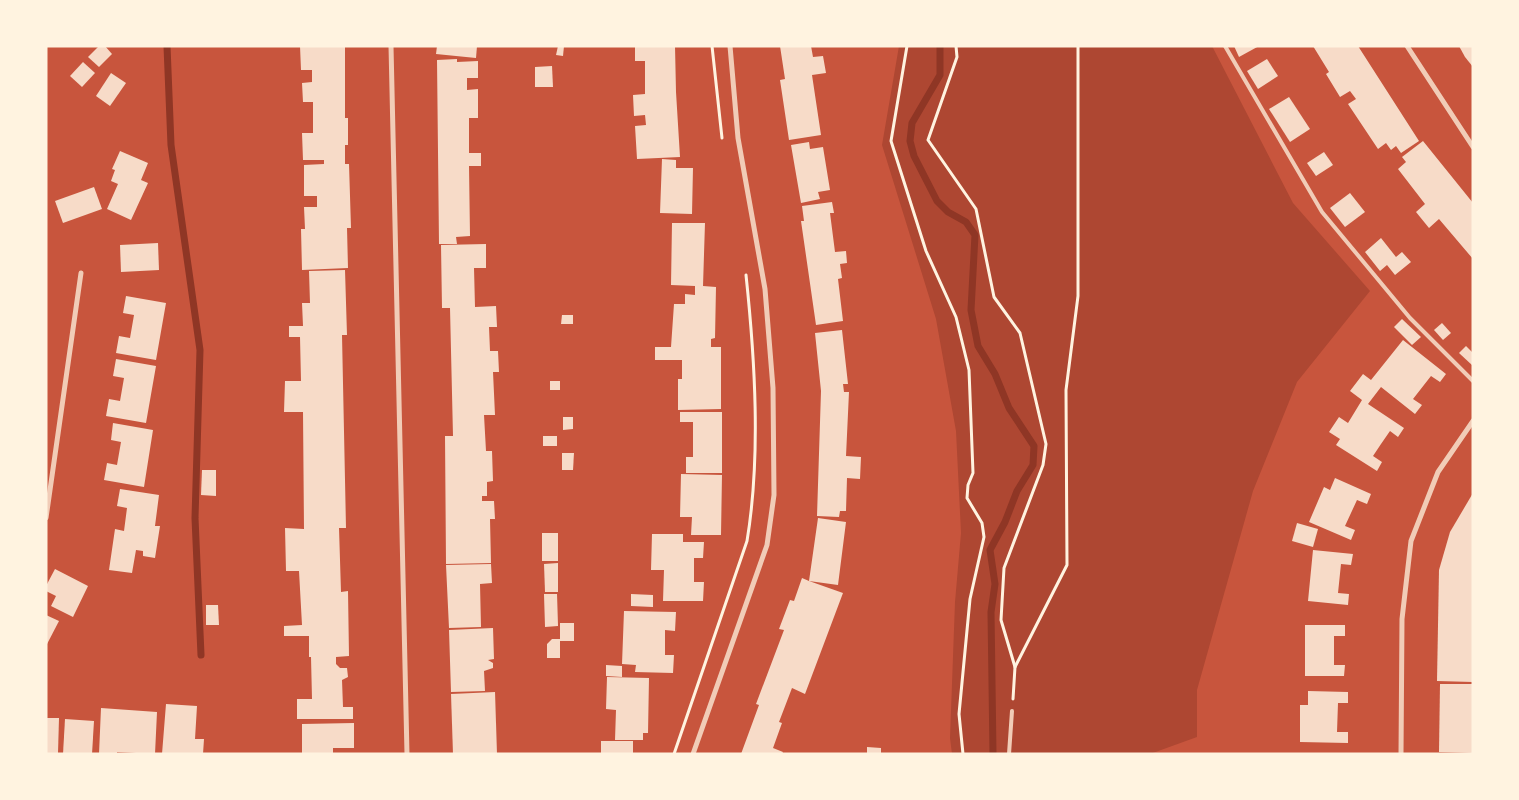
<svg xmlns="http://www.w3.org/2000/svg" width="1519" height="800" font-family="Manrope,sans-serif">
<rect width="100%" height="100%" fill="#c8553d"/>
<polygon fill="#ae4732" points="899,46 1212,46 1293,203 1370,291 1297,382 1253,491 1197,690 1197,737 1150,754 952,754 950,738 955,602 961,533 956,431 936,319 882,145"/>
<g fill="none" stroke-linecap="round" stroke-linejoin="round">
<g stroke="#8f3625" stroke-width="7">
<polyline points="167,46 171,145 200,350 195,518 201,655"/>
<polyline points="940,46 940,75 912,123 910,141 914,156 937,201 948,212 966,222 975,235 971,310 978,346 995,374 1009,408 1034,446 1033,465 1017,491 1005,522 990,550 995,584 991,612 993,754"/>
</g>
</g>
<g fill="#f7dbc8">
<polygon points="99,46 105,46 112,54 99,67 88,57"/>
<polygon points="300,46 345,46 345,118 348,118 348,145 345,145 345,164 349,164 351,228 347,228 348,268 302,270 301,229 305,229 304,207 317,207 317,196 304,196 304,165 324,164 324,160 303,160 302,133 313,133 313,102 303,102 302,83 312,82 312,70 301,70"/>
<polygon points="437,46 477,46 476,58 436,54"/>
<polygon points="558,46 564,46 563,56 556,55"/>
<polygon points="635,46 675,46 676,92 680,157 637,159 635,126 646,125 645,115 634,116 633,95 645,94 645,61 635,61"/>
<polygon points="780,46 811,46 813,57 823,56 826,73 812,75 821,135 789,140 780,80 785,79"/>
<polygon points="1234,46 1259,46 1239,57"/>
<polygon points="1313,46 1358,46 1419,141 1401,153 1396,146 1391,150 1386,143 1378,149 1348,104 1356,99 1350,91 1340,97 1326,74 1329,72"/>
<polygon points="1459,46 1473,46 1473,67 1465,57"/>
<polygon points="457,59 457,62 478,61 478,78 467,78 467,90 478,89 478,118 469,118 469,153 481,153 481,166 469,166 470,236 456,237 457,244 439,244 437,60"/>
<polygon points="1267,59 1278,76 1258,89 1247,71"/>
<polygon points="83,62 95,73 82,87 70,76"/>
<polygon points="552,66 553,87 535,87 535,67"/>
<polygon points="111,73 126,83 110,106 96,96"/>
<polygon points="1289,97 1310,129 1290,142 1269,109"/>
<polygon points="1423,141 1473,203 1473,259 1439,219 1429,228 1416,212 1425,204 1398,169 1406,162 1402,157"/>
<polygon points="809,142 810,149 823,147 830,190 818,192 820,199 801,203 791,145"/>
<polygon points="120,151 148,163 141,180 148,183 131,220 107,209 118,184 111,181 115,170 112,169"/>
<polygon points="1324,152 1333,165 1316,176 1307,163"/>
<polygon points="662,159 676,160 676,168 693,168 692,214 660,213"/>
<polygon points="94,187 102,209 63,223 55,201"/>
<polygon points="1350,193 1365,212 1345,227 1330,208"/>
<polygon points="832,202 834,213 830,213 835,252 846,251 847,263 840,264 842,278 838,279 843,321 816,325 801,221 804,221 802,206"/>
<polygon points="672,223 705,223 703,286 716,287 715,338 711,339 711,347 721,347 721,409 678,410 678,379 682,379 682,360 655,360 655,347 671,347 674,304 685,304 685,294 695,295 695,286 671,285"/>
<polygon points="1381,238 1396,257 1402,252 1411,262 1395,275 1387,265 1380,271 1365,252"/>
<polygon points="158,243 159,270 121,272 120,245"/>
<polygon points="486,244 486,268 474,268 475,307 496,306 497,327 489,327 490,351 498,351 499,372 493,372 495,415 484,415 486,451 492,451 493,481 487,482 487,496 482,496 482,501 494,501 495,519 490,519 491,563 446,564 445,436 453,436 450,308 442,308 441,245"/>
<polygon points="345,270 347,335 342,335 346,528 339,528 341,592 348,591 349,656 336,657 336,664 340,668 347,668 348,677 342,680 343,707 353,707 353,719 297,719 297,699 312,699 311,657 309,657 309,636 284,636 284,626 302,625 299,571 286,571 285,528 304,529 303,412 284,412 285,381 301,381 300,337 289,337 289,326 303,326 302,303 310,303 309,271"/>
<polygon points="126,296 166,303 156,360 116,353 119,336 130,338 134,315 123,313"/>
<polygon points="562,315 573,315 573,324 561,324"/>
<polygon points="1402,319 1421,337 1412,345 1394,327"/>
<polygon points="1442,323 1451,333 1443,340 1434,330"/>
<polygon points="842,330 848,384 843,384 844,392 849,392 846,456 861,457 860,479 847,478 846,511 840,511 839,517 817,516 821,391 815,333"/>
<polygon points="1403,340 1446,374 1440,382 1431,376 1413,399 1422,405 1415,414 1381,387 1368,404 1404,428 1398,437 1390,431 1381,444 1373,456 1382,462 1377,471 1336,445 1340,439 1329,432 1339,417 1348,423 1362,400 1350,391 1363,374 1371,380"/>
<polygon points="1466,346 1473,353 1473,366 1459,353"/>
<polygon points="116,359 156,366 146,423 106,416 109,399 120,401 124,378 113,376"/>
<rect x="550" y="381" width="10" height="9"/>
<polygon points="680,412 722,412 722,473 686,473 686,457 693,457 693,422 680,422"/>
<polygon points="563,417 573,417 573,429 563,430"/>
<polygon points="113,423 153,430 144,487 104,480 107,463 117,465 121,442 111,440"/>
<rect x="543" y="436" width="14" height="10"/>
<polygon points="562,453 574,453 573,470 562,470"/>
<polygon points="202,470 216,470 216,496 201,495"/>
<polygon points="681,474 722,475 721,535 691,535 692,517 680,517"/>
<polygon points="1335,478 1371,494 1367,504 1357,500 1345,526 1355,530 1351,540 1309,522 1324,487 1330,490"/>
<polygon points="120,489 159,495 155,526 160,526 155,558 143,556 143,551 136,550 132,573 109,570 115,529 124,531 127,508 117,506"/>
<polygon points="1473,493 1473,682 1437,681 1439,570 1450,532"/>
<polygon points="818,518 846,522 838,585 809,581 843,593 805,694 792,688 779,722 782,723 773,748 783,752 782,754 741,754 759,705 756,704 784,630 779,629 790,600 794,601 802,578 809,581"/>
<polygon points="1297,523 1318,529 1313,547 1292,541"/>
<rect x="542" y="533" width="16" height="28"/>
<polygon points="652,534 683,534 683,542 704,542 703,558 694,558 694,582 704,582 703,601 663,601 664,570 651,570"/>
<polygon points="1313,550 1353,554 1351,565 1341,564 1338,593 1349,594 1348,605 1308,601"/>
<polygon points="558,563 558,592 545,592 544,564"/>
<polygon points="491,564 492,583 480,584 481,627 449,628 446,565"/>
<polygon points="55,569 88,586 73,617 51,606 56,596 46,591 46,586"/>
<polygon points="544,594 557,594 558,626 545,627"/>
<polygon points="631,594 653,595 653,607 631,606"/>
<polygon points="206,605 218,605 219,625 206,625"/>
<polygon points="624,611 676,612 675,631 665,630 665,655 674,655 673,673 635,672 636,665 622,664"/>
<polygon points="46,615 59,621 46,646"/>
<polygon points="560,623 574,623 574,641 560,641 560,658 547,658 547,644 552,639 560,639"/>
<polygon points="1305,625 1345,625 1345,636 1334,636 1334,665 1345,665 1344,676 1305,676"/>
<polygon points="493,628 494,659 488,660 493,663 493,668 484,671 485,691 451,692 449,630"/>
<polygon points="606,665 622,666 622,677 606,676"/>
<polygon points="607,677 649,678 648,733 643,733 643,740 615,740 616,710 606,709"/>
<polygon points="1440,684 1473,684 1473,753 1439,752"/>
<polygon points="1308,691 1348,692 1348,703 1338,703 1337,732 1348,732 1348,743 1300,742 1300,705 1308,705"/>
<polygon points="495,692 497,754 453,754 451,694"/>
<polygon points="166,704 197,706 195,739 204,739 203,754 162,754"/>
<polygon points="101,708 157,712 155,754 117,752 117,754 99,754"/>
<polygon points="46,718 59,718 58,753 46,753"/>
<polygon points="65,719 94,721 92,754 63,754"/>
<polygon points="354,723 354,748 333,748 333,754 302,753 302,724"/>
<rect x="601" y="741" width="32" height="13"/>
<polygon points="867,747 881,748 881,754 867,754"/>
</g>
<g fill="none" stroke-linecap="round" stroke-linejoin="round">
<g stroke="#fff3e0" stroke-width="3">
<polyline points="712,46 722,138"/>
<polyline points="907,46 891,141 926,251 956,317 969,370 973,473 968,485 967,498 982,523 984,537 970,599 959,714 963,754"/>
<polyline points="956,46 957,57 928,140 976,209 994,297 1020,333 1046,444 1043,465 1004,568 1001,620 1015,667"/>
<polyline points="1013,699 1015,667 1067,565 1066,390 1078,296 1078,46"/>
<path d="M 674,754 L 747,541 C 761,457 755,360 746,275"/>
</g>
<g stroke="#f1ccb7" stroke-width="4">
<polyline points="1225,46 1322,212 1410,318 1473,381"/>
<polyline points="1009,754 1012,711"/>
</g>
<g stroke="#f1ccb7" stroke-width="5">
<polyline points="391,46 407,754"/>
<polyline points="1407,46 1473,147"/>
<polyline points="46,518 81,273"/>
<polyline points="693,754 767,545 774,495 773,388 765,289 738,138 730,46"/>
<polyline points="1401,754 1402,619 1411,541 1438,472 1473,421"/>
</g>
</g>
<rect width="1519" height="800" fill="none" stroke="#fff3e0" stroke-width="95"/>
</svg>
